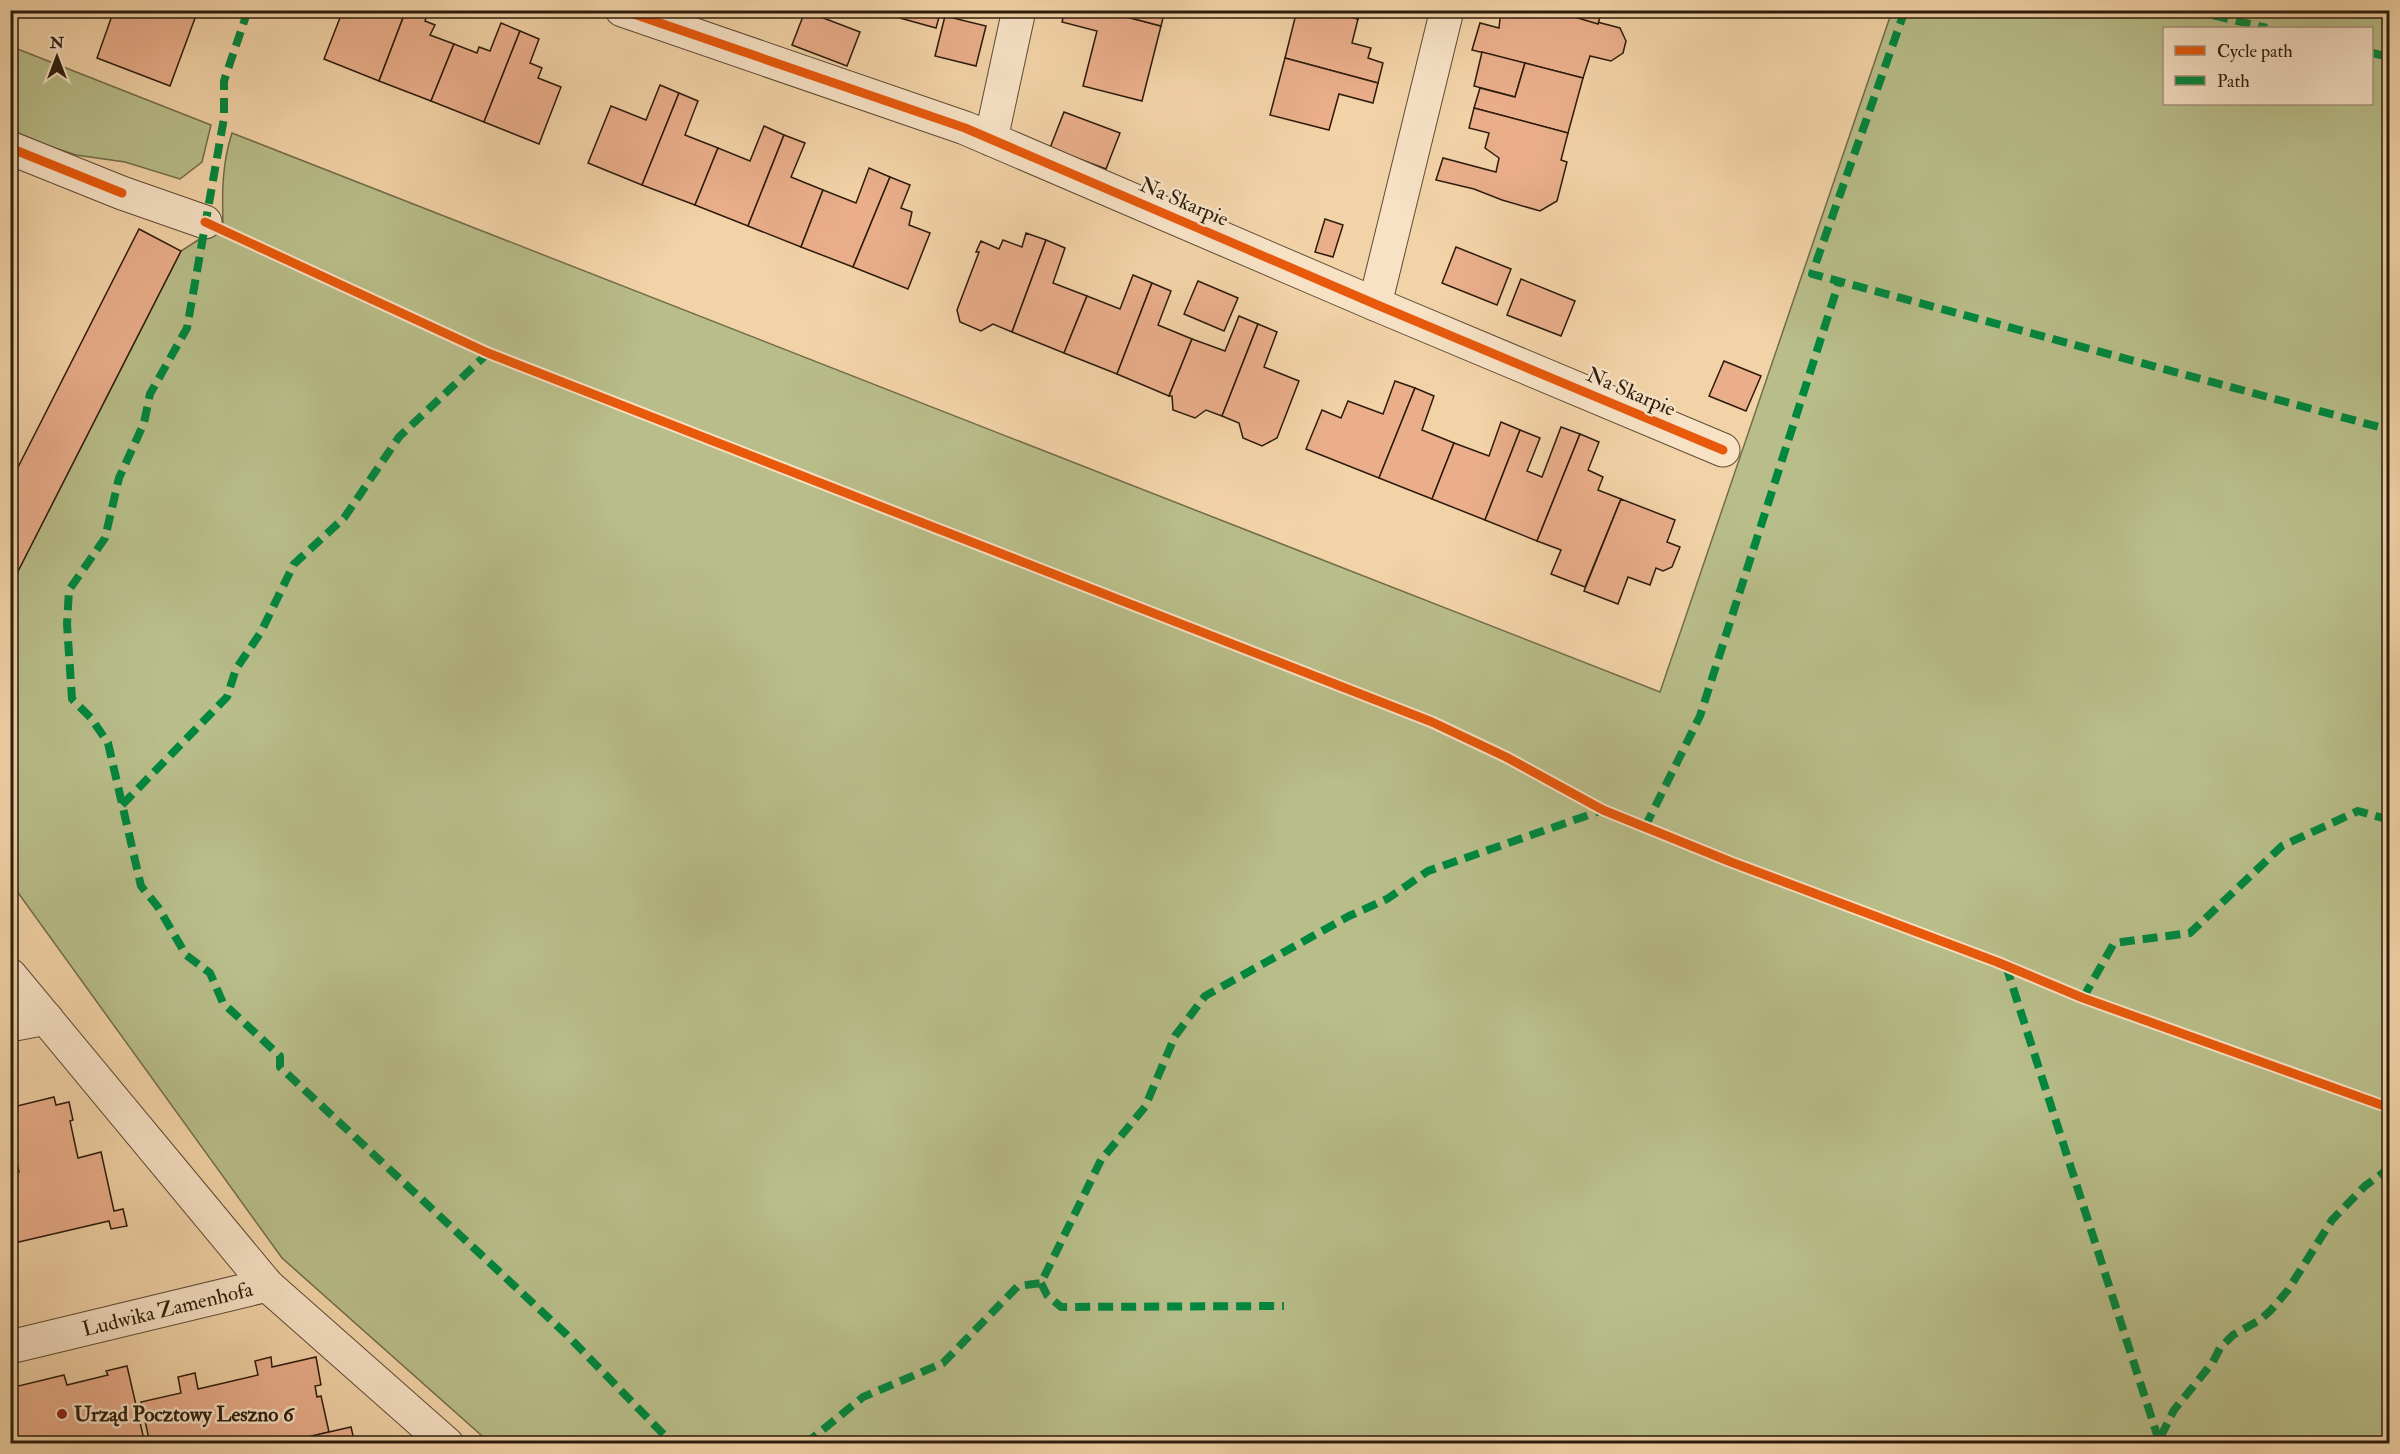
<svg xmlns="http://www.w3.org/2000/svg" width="2400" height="1454" font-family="'IM FELL Double Pica',serif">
<rect width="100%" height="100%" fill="#f2d3a7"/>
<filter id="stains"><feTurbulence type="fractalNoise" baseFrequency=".00333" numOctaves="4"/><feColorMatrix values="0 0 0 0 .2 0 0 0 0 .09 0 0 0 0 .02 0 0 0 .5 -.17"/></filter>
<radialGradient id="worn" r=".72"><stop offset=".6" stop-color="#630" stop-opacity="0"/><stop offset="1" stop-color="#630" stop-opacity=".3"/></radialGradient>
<g fill="#b8bd89" stroke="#726c4a" stroke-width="1.5" fill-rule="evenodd">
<path d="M 1892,11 L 2389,11 L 2389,1443 L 490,1443 L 282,1258 L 11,883 L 10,587 L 181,251 L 223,224 C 222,192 222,164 232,133 L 1660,692 ZM 2164,28 L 2372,28 L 2372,104 L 2164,104 Z"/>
<polygon points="10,46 211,125 202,162 180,179 125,162 76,155 49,146 11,130"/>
</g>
<g fill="#eaae8b" stroke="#2d1c0c" stroke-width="1.5">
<polygon points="114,10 198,10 170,86 97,58"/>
<polygon points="343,10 406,10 379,81 324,59"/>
<polygon points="406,10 429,10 425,21 435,25 430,35 454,44 431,101 379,81"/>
<polygon points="871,10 941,10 936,28"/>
<polygon points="1065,10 1100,10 1161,26 1142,101 1083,86 1097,31 1062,22"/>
<polygon points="1100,10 1165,10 1161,26"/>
<polygon points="1297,10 1325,10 1358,19 1352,43 1371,48 1368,58 1383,63 1378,83 1285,58"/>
<polygon points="1325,10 1361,10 1358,19"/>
<polygon points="1501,10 1551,10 1620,28 1626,41 1623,53 1611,61 1590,56 1583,78 1472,50 1480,23 1499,28"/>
<polygon points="1551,10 1602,10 1598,24"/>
<polygon points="805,11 860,32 847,66 792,45"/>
<polygon points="945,16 986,26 976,66 935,56"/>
<polygon points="501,23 520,31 484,122 431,101 454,44 477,53 479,47 490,51"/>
<polygon points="520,31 539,39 530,63 542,68 538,78 561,87 539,144 484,122"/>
<polygon points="1482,52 1525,63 1515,97 1474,86"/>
<polygon points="1285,58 1378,83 1373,103 1339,94 1329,130 1270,115"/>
<polygon points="1525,63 1583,78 1568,133 1474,108 1480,88 1515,97"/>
<polygon points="660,85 679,93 642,185 588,163 611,106 646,120"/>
<polygon points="679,93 698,101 685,135 718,148 695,205 642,185"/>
<polygon points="1474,108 1568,133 1561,160 1567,162 1557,201 1540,211 1502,200 1474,189 1436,180 1443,158 1496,172 1499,158 1485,148 1489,133 1469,128"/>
<polygon points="1064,112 1120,133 1106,169 1050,148"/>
<polygon points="764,126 784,135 748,226 695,205 718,148 750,161"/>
<polygon points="784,135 805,143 791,177 823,190 801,247 748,226"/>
<polygon points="869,168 890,177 853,267 801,247 823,190 856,203"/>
<polygon points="890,177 910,185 901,208 912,212 909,225 930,233 908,289 853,267"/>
<polygon points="1325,219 1343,225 1333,257 1315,252"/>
<polygon points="139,229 181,251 10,587 10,483"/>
<polygon points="1026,233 1046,240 1012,332 993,324 981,331 960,322 957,310 979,252 976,252 981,241 999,249 1003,240 1022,247"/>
<polygon points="1046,240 1065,248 1053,283 1087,296 1064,353 1012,332"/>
<polygon points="1456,247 1511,269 1497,305 1442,283"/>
<polygon points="1133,275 1152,283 1117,374 1064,353 1087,296 1120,309"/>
<polygon points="1521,279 1575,301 1561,336 1507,315"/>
<polygon points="1198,281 1238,298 1224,331 1184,314"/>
<polygon points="1152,283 1171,291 1158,325 1192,339 1169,396 1117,374"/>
<polygon points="1239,316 1258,324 1222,416 1206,410 1195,418 1173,410 1172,396 1169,396 1192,339 1225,351"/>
<polygon points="1258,324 1277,332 1264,367 1299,381 1277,438 1262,446 1243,438 1239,423 1222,416"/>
<polygon points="1724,361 1761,376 1746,411 1709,396"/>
<polygon points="1395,381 1415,388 1379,478 1306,449 1322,410 1341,418 1348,401 1383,414"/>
<polygon points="1415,388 1434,396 1422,430 1454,443 1432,499 1379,478"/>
<polygon points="1501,422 1520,430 1485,520 1432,499 1454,443 1489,456"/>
<polygon points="1561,427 1580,434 1537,541 1485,520 1520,430 1540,438 1527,471 1542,477"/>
<polygon points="1580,434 1599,442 1588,470 1603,477 1598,490 1621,499 1585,587 1551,574 1561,550 1537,541"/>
<polygon points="1621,499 1675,520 1667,542 1680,547 1672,567 1663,571 1656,568 1650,585 1628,577 1618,604 1584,591"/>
<polygon points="54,1097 56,1105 69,1102 73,1120 70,1121 78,1158 101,1152 114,1211 123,1209 127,1226 111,1229 109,1221 10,1244 10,1174 19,1172 10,1134 10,1115 15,1114 13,1107"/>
<polygon points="271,1357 272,1367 316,1357 321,1385 315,1386 317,1397 321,1396 329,1432 289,1442 288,1437 260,1444 150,1444 141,1402 181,1393 178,1377 195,1373 198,1389 258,1375 255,1361"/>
<polygon points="127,1366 145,1444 19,1444 10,1405 10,1388 64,1375 67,1385 108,1375 106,1371"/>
<polygon points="351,1427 355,1444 285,1444 285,1442"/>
</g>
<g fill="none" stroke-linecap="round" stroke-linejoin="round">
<g stroke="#5e4a33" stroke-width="35">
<g id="minor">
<polyline points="622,10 965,128 1375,304 1723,450"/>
<polyline points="991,139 1019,10"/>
<polyline points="10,148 122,193 205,222"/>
<polyline points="1375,304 1447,10"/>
<polyline points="10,975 267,1285 447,1444"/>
<polyline points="10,1025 46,1018"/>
<path id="s1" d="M 10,1347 L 267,1285"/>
</g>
</g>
<use href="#minor" stroke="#f7e2c6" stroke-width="33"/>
<g stroke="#00873e" stroke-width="8" stroke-dasharray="15 8" stroke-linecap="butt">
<polyline points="248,10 224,81 224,118 187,328 150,394 144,423 119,478 105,538 69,590 67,624 72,699 91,718 108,743 141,886 158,907 186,955 210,973 223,1003 280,1056 280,1067 567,1335 673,1444"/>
<polyline points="1905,10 1812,274 2390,430"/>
<polyline points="2191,10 2267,28"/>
<polyline points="2372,53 2390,57"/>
<polyline points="122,805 227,697 236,669 261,632 294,564 344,518 399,437 488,353"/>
<polyline points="1645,827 1700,716 1839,282"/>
<polyline points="2006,966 2160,1444"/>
<polyline points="2083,998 2114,943 2190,933 2282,846 2358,811 2390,820"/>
<polyline points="1041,1283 1047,1295 1061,1307 1284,1306"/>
<polyline points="805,1444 863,1397 943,1363 1018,1286 1041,1283 1101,1160 1145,1107 1175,1036 1205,996 1349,916 1387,899 1428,871 1603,810"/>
<polyline points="2140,1444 2159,1440 2174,1410 2213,1362 2220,1348 2233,1335 2260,1320 2271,1310 2288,1290 2332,1220 2365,1186 2384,1172 2390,1162"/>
</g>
<g stroke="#f7e2c6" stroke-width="13">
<g id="cycleway">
<polyline points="622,10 965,128 1375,304 1723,450"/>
<polyline points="10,148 122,193"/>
<polyline points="205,222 488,353 1432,722 1506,757 1603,810 1731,862 1997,962 2083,998 2390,1108"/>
</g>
</g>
<use href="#cycleway" stroke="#e8590c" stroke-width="9"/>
</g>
<circle fill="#8f2418" stroke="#f7e2c6" stroke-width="2" cx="62" cy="1414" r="6"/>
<g text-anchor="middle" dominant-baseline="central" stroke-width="5" stroke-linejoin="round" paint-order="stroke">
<g font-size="21" fill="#2d1c0c" stroke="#f7e2c6">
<text transform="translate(1184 202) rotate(23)">Na Skarpie</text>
<text transform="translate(1631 392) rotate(23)">Na Skarpie</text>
<text stroke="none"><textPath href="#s1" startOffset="162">Ludwika Zamenhofa</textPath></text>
</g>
<g font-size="21" font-weight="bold" fill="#2d1c0c" stroke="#f7e2c6" text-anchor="start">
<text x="74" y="1414">Urząd Pocztowy Leszno 6</text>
</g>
</g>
<rect width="2400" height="1454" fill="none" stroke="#f2d3a7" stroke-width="36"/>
<rect x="12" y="12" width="2376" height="1430" fill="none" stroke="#2d1c0c" stroke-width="3"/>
<rect x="18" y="18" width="2364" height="1418" fill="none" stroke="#2d1c0c" stroke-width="1.5"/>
<rect x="2163" y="27" width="210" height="78" fill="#f7e2c6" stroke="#a6937c" stroke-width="1.5"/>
<rect x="2175" y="46" width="30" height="9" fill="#e8590c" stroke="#a6937c" stroke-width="1.5"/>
<text x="2217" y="57" font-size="18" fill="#2d1c0c">Cycle path</text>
<rect x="2175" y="76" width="30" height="9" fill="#00873e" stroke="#a6937c" stroke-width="1.5"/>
<text x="2217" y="87" font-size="18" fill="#2d1c0c">Path</text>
<g transform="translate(57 57)" stroke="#f7e2c6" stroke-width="4.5" paint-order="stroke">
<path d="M0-4.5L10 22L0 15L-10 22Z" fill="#2d1c0c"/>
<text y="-9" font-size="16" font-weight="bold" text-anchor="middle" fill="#2d1c0c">N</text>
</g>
<rect width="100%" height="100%" filter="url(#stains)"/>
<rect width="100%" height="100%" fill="url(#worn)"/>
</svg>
